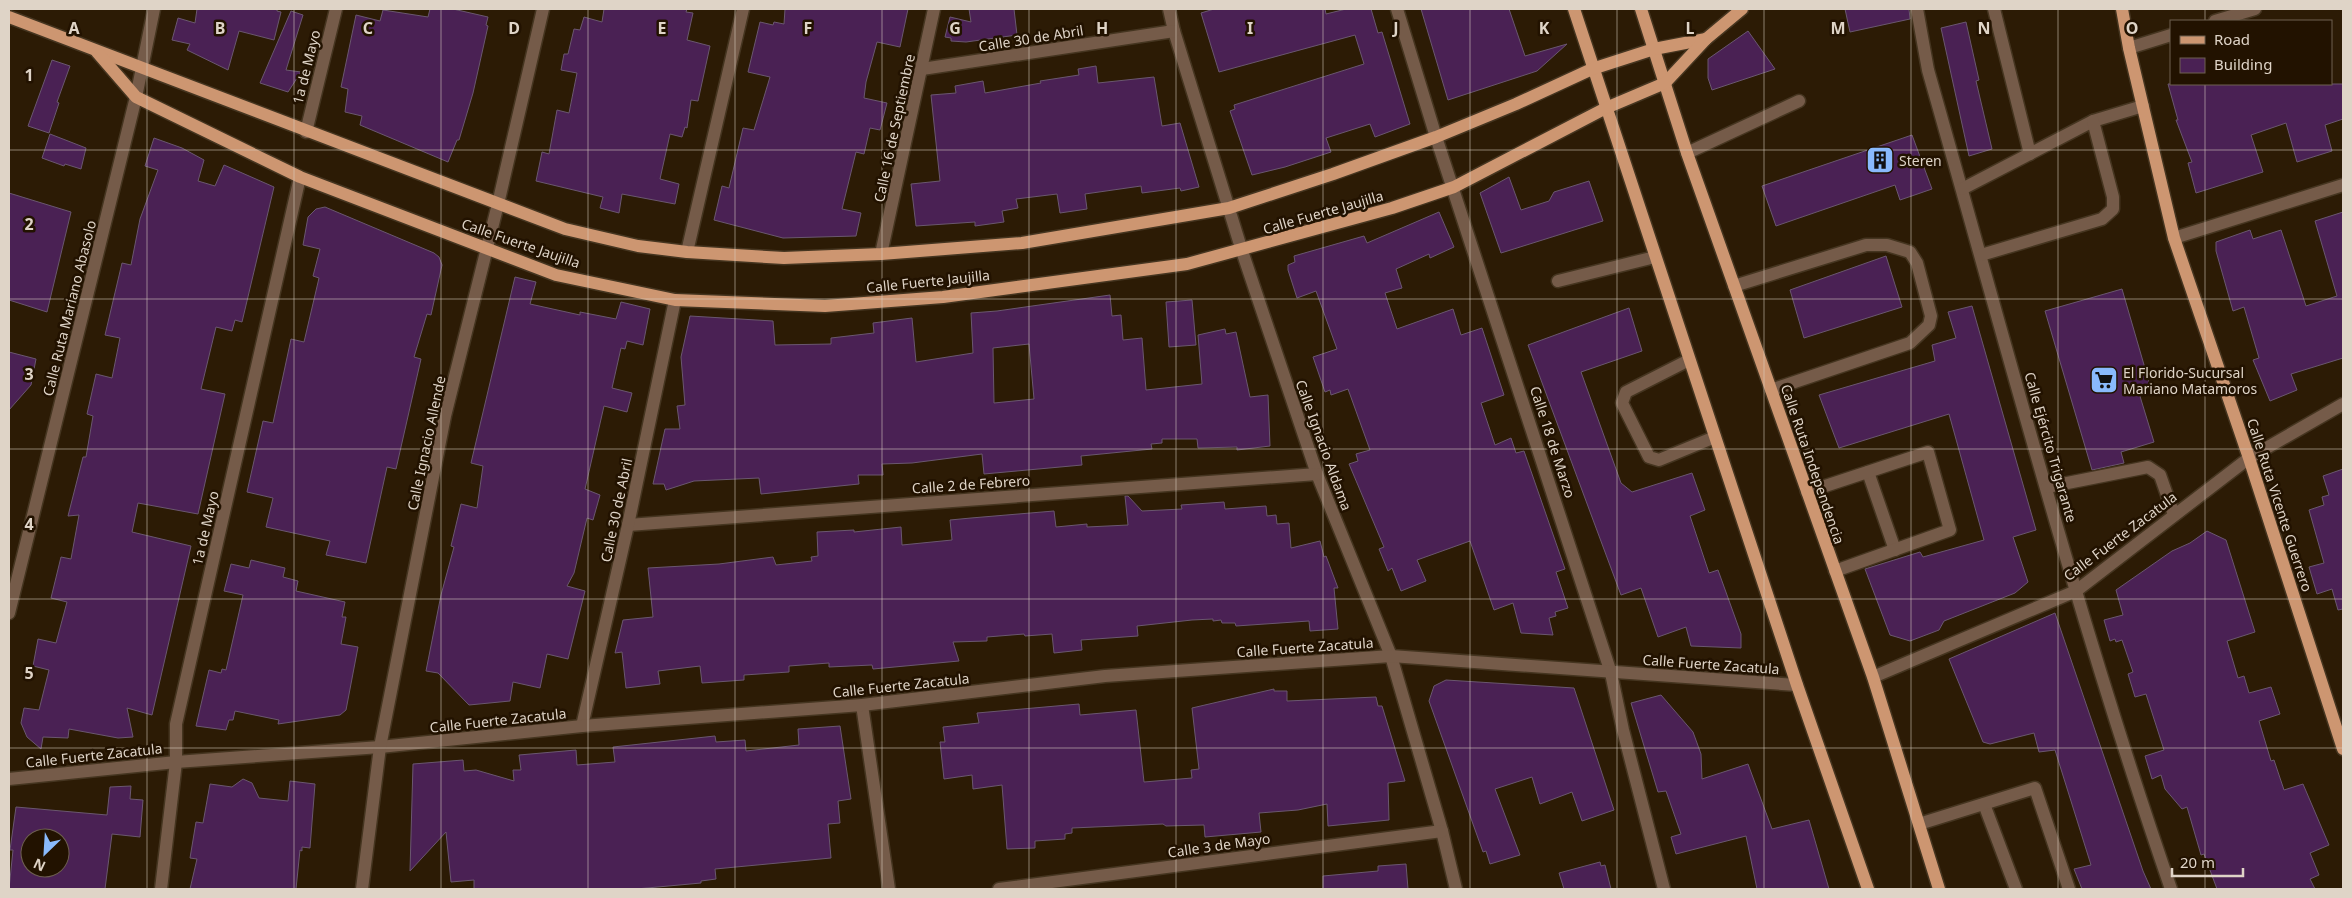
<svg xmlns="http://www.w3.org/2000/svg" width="2352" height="898" font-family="'Noto Sans',sans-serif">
<rect width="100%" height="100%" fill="#2c1b05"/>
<g fill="#4a2154" stroke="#6a576f" fill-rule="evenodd">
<polygon points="197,9 277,9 277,11 281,12 274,40 239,31 228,70 187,50 190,44 172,40 178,18 195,23"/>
<polygon points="430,9 453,9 488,17 486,25 488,26 473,93 459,140 457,140 448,162 360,125 362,116 345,112 348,89 341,87 356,15 380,21 383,10 428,17"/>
<polygon points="604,9 687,9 686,12 693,13 687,40 710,46 698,101 691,100 687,128 685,127 682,137 670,134 660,179 679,184 675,204 622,194 619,213 600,208 603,197 536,181 542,152 549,154 557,110 569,113 577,73 561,70 564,54 568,54 574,29 580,30 584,17 602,22"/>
<polygon points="785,9 908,9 900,47 877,42 866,82 864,98 887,103 880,130 870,128 864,154 856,152 842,209 861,213 856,236 783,238 714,220 722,186 729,188 743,128 754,130 770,77 748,72 760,22 773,25 774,22 784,24"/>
<polygon points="969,9 1014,9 1017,35 966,42 951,41 951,38 945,37 950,17 971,22"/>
<polygon points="1214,9 1325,9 1326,14 1346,9 1371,9 1378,33 1382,32 1410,124 1375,137 1370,124 1326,138 1331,152 1285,167 1252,175 1230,111 1235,109 1234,105 1364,64 1355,35 1219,72 1201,13"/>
<polygon points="1421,9 1509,9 1525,56 1567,44 1537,71 1448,100"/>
<polygon points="1845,9 1909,9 1910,19 1850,32"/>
<polygon points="291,11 303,15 286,70 301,72 288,92 260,83"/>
<polygon points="1966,22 1979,80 1976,81 1992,149 1969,156 1941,28"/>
<polygon points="1748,31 1775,69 1712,90 1708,78 1708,59"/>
<polygon points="52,60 70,66 57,102 59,103 49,133 28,126"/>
<polygon points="1096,66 1098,83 1154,77 1162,126 1180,123 1199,187 1181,191 1180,188 1142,193 1141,186 1085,194 1087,209 1060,213 1057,194 1016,199 1018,208 1002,211 1004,222 975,226 975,222 916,226 911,184 940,181 931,95 956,93 955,86 983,81 985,93 1041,83 1040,81 1079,75 1078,69"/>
<polygon points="2168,84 2343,84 2343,119 2325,125 2332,151 2297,162 2286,123 2251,135 2263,172 2196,193 2188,163 2192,162 2176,120 2178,120"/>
<polygon points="50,134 86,148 81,169 65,164 64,166 42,158"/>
<polygon points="1912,135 1932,189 1900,200 1895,185 1776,226 1762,186"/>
<polygon points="154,138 182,148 204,160 198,181 215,186 224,165 274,187 242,322 235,320 232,331 216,327 201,389 225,394 198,514 138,503 132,532 191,546 152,715 127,708 133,737 118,738 69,729 68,738 43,737 41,749 27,737 21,723 24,708 39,710 49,670 33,666 38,639 56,643 67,602 51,598 61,557 71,559 79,515 68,516 83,457 86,457 93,416 87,414 96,374 112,378 120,338 105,335 122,263 131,265 140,219 158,170 145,166"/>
<polygon points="1509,177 1521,210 1549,201 1554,192 1589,181 1603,221 1501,253 1480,193"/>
<polygon points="9,193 71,212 47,312 9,300"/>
<polygon points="325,207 434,253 439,257 442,265 431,315 427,314 414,357 421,359 396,469 387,467 366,563 326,555 330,541 266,527 273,498 247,492 263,421 273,423 291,339 304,342 319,278 313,276 320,249 303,245 308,217 316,209"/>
<polygon points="1439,212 1454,247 1430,258 1429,254 1396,269 1402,288 1385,293 1397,329 1453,309 1461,335 1482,328 1504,395 1481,403 1495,445 1511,438 1516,453 1524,451 1565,569 1556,572 1568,608 1555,612 1556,616 1549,618 1553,635 1521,633 1513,603 1494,610 1470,541 1417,560 1426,581 1401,591 1392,568 1388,571 1379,549 1384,547 1349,464 1358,461 1356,454 1370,450 1348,389 1331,395 1330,390 1325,392 1313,357 1337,349 1316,291 1297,298 1288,270 1288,265 1295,262 1294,256 1364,236 1367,243"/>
<polygon points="2343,212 2343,358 2291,374 2297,390 2270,401 2253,360 2259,358 2244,307 2233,311 2216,251 2216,242 2250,230 2253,239 2281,230 2306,306 2337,296 2315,221"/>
<polygon points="1886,256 1902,307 1804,338 1790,290"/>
<polygon points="515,277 536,282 530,304 580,315 580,312 616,319 621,302 650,309 643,345 627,341 625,349 621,348 612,388 632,393 627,412 604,406 585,489 600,495 593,520 587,518 574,573 567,586 585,591 568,659 547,654 540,688 513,682 510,701 469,705 438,673 426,671 441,595 454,547 451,546 461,504 477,508 483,466 471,463"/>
<polygon points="2122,289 2151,389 2139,393 2154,442 2121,452 2124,463 2092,470 2045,311"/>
<path d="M 1110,295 L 1112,316 L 1121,315 L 1123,340 L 1142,338 L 1146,390 L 1202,384 L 1198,335 L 1225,329 L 1226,334 L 1236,332 L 1250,397 L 1268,395 L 1270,446 L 1237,450 L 1237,447 L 1198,448 L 1197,439 L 1162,439 L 1162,443 L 1151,444 L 1152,449 L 1081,456 L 1082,465 L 984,474 L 982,454 L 912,463 L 882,464 L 883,475 L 858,475 L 859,484 L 761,494 L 759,478 L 694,481 L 666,490 L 664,484 L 653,484 L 665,429 L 680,429 L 677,406 L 685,405 L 681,357 L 690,316 L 773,321 L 775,345 L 831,344 L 831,338 L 874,333 L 873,323 L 912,318 L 916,362 L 973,353 L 971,313 L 997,311 ZM 1029,344 L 1034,399 L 994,403 L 993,348 Z"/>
<polygon points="1192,300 1196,345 1169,347 1166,302"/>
<polygon points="1972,306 2036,530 2013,537 2028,582 2015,593 1944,621 1939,630 1910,641 1890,635 1865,569 1920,552 1923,557 1984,540 1949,414 1839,448 1819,395 1935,361 1932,345 1956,338 1948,312"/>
<polygon points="1629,308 1642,351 1581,372 1621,483 1632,492 1692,473 1705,510 1690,516 1709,573 1718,570 1741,634 1741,648 1691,646 1686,627 1658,637 1641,588 1621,595 1528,345"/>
<polygon points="9,352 36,359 31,385 9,410"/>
<polygon points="2343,469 2343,609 2338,610 2332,589 2317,594 2309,567 2324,563 2309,510 2324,505 2322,497 2329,495 2323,476"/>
<polygon points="1125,496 1128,496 1142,511 1182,509 1181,505 1224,502 1225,509 1266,506 1267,516 1276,515 1277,524 1289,523 1291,548 1320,541 1324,557 1326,556 1338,588 1334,588 1338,629 1310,631 1309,621 1236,626 1235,623 1222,623 1221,620 1213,621 1213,619 1192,620 1137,626 1138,636 1081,640 1082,650 1054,653 1052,634 1025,636 1024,634 987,637 987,641 953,642 959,661 873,669 872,665 829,667 829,663 789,666 789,672 744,675 744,680 702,683 700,666 658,671 660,684 626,688 622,652 615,653 623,620 653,617 648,568 719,564 773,557 776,565 812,561 811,557 818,556 817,532 854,530 854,532 901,527 902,545 952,540 950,520 971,518 1054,511 1056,527 1087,524 1087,527 1128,525"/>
<polygon points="2207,531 2226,540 2255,632 2227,641 2238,678 2244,676 2249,693 2271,687 2280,714 2259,721 2271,761 2274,760 2284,790 2303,784 2329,845 2310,853 2319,875 2310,879 2315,889 2217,889 2204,854 2201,855 2187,807 2182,809 2165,789 2161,775 2152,779 2145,756 2164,750 2146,694 2135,697 2128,674 2133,672 2122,640 2116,642 2115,639 2110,641 2104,620 2123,615 2116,590 2172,551 2190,543"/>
<polygon points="251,560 285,568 283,577 298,581 296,591 345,602 342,617 346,617 341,644 358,647 346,710 340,715 278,724 279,720 235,711 233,720 229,720 226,730 196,726 209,670 221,673 222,669 226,670 243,595 224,591 231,564 249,568"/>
<polygon points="2055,613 2143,871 2151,889 2082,889 2074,869 2091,865 2055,750 2039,752 2034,733 1990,744 1983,742 1949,659"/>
<polygon points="1446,680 1574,688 1614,810 1582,821 1572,792 1540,804 1532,777 1495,789 1520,855 1490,864 1486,851 1483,852 1429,701 1434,686"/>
<polygon points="1274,689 1274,691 1287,691 1287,701 1376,697 1378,706 1382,706 1405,781 1388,783 1389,820 1328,826 1327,804 1298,810 1259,813 1261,832 1205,837 1204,825 1166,826 1163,824 1072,828 1072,833 1065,834 1065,839 1035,841 1035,848 1007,849 1002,785 973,789 972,775 944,779 940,742 945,742 943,727 979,723 977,713 1079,704 1080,715 1136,710 1144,782 1192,778 1191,770 1199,769 1192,708"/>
<polygon points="1661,695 1693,732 1701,754 1702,779 1748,764 1772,829 1809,820 1829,889 1757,889 1746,836 1676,854 1671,837 1681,834 1666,791 1658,792 1631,703"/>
<polygon points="840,726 851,799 838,801 840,823 828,824 831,858 715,869 716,879 701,881 701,883 636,889 474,889 474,880 451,882 446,832 410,871 413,764 463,760 464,771 476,770 514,781 513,770 521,770 519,755 576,750 577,765 615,762 613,747 715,736 716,742 745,740 746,751 799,745 798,729"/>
<polygon points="243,779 252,783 259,798 288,801 290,781 315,784 310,848 302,847 302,851 300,850 296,889 190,889 197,859 190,858 196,822 203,823 210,784 232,787"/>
<path d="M 131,786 L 130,799 L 143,800 L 140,837 L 112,834 L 105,889 L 9,889 L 13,850 L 10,850 L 16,807 L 107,815 L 110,787 ZM 30,838 L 60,838 L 60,868 L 30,868 Z"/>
<polygon points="1600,862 1601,866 1605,865 1611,889 1564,889 1559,873"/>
<polygon points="1406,864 1408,889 1323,889 1323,876 1378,871 1378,866"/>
</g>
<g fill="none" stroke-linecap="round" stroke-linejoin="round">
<g stroke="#453520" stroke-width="15">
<g id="minor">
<polyline points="1169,9 1174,31 1242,251 1317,474 1391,656 1442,831 1456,889"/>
<polyline points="1397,9 1436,137 1611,673 1623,730 1664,889"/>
<path d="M 1917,9 L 1928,70 C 2006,344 2078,620 2171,889"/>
<polyline points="1994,9 2030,154"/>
<polyline points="2215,21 2255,9"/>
<polyline points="2129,48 2171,35"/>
<polyline points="922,69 1174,31"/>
<polyline points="306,132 336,9"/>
<polyline points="1687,153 1799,101"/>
<polyline points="1962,189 2093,121 2143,106"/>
<polyline points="2174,238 2343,185"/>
<polyline points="687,252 743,9"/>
<polyline points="881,254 934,9"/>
<polyline points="1981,255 2102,219 2113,209 2113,197 2093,121"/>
<polyline points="1558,281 1655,257"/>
<polyline points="1734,286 1866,245 1887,245 1910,252 1917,263 1931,316 1929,325 1910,343 1771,390"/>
<polyline points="1689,360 1626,392 1622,403 1649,457 1659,460 1715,437"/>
<polyline points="1868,472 1895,550"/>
<polyline points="2047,487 2148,467 2160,475 2174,515"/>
<polyline points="1807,492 1928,452 1950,530 1835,571"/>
<polyline points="628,525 1317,474"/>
<polyline points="9,613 136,97 154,9"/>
<polyline points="1873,677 2076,591 2249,458 2343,404"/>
<polyline points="862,705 889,889"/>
<polyline points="582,726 628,525 675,300"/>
<polyline points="9,779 176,762 380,747 582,726 862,705 1105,676 1391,656 1797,685"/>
<polyline points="1984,804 2016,889"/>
<polyline points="1919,824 2035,788 2069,889"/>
<polyline points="161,889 176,762 176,724 300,177"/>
<polyline points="362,889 380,747 445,416 498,204 543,9"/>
<polyline points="999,889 1442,831"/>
</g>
</g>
<g stroke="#453520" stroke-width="15">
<g id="major">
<polyline points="1574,9 1797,685 1868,889"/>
<polyline points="1641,9 1687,153 1873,677 1939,889"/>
<polyline points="2122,9 2129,48 2174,238 2249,458 2343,749"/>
<polyline points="9,17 565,229 638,246 687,252 784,258 881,254 1022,243 1229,208 1333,174 1436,137 1516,104 1592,69 1654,49 1706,39"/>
<polyline points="97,52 136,97 300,177 556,275 675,300 825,306 943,297 1187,264 1392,208 1454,187 1606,108 1665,83 1706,39 1742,9"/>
</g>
</g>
<use href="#minor" stroke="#755b49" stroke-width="12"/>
<use href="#major" stroke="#cd9671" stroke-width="12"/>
</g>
<path fill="none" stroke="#dfd4c7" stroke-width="1" stroke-opacity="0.55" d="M 147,9 L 147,889M 294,9 L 294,889M 441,9 L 441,889M 588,9 L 588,889M 735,9 L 735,889M 882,9 L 882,889M 1029,9 L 1029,889M 1176,9 L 1176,889M 1323,9 L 1323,889M 1470,9 L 1470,889M 1617,9 L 1617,889M 1764,9 L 1764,889M 1911,9 L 1911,889M 2058,9 L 2058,889M 2205,9 L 2205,21M 2205,84 L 2205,889M 9,150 L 2343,150M 9,299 L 2343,299M 9,449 L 2343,449M 9,599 L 2343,599M 9,748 L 2343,748"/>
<defs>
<g id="building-square" transform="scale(1.4375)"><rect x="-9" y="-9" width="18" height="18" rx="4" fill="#89bafc" stroke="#221200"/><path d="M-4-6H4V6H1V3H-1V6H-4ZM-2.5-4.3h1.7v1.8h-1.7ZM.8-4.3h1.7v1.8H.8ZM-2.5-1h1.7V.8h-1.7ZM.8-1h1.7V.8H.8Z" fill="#111"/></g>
<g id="supermarket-square" transform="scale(1.4375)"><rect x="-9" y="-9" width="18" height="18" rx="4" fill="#89bafc" stroke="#221200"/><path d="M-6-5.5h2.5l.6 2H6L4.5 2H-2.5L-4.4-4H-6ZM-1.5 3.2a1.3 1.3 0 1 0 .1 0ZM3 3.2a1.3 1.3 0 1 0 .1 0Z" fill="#111"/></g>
</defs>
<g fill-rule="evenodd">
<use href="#building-square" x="1880" y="160"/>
<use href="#supermarket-square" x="2104" y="380"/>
</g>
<g text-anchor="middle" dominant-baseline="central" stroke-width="5" stroke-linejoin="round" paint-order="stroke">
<g font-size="14" fill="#dfd4c7" stroke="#221200">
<text transform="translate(1031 38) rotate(-9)">Calle 30 de Abril</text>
<text transform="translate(306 67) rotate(-76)">1a de Mayo</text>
<text transform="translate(894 128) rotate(-78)">Calle 16 de Septiembre</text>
<text transform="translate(1323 212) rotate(-16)">Calle Fuerte Jaujilla</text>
<text transform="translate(521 243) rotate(19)">Calle Fuerte Jaujilla</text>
<text transform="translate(928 281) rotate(-6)">Calle Fuerte Jaujilla</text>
<text transform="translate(69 308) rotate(-76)">Calle Ruta Mariano Abasolo</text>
<text transform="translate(1553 442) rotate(72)">Calle 18 de Marzo</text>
<text transform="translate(426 443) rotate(-78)">Calle Ignacio Allende</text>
<text transform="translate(1324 445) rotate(70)">Calle Ignacio Aldama</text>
<text transform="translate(2051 447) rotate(74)">Calle Ejército Trigarante</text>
<text transform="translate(1813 464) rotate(71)">Calle Ruta Independencia</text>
<text transform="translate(971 484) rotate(-4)">Calle 2 de Febrero</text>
<text transform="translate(2280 505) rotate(72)">Calle Ruta Vicente Guerrero</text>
<text transform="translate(616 510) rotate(-78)">Calle 30 de Abril</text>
<text transform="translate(205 528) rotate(-77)">1a de Mayo</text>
<text transform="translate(2120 536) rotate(-37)">Calle Fuerte Zacatula</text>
<text transform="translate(1305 647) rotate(-4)">Calle Fuerte Zacatula</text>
<text transform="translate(1711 664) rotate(4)">Calle Fuerte Zacatula</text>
<text transform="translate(901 685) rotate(-6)">Calle Fuerte Zacatula</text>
<text transform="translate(498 720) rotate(-6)">Calle Fuerte Zacatula</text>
<text transform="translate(94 755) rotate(-6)">Calle Fuerte Zacatula</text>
<text transform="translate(1219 845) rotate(-8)">Calle 3 de Mayo</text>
</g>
<g font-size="14" fill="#dfd4c7" stroke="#221200" text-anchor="start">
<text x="1899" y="160">Steren</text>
<text x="2123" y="372">El Florido-Sucursal<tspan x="2123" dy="16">Mariano Matamoros</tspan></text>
</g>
</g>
<g font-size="16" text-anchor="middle" font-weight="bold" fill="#dfd4c7" stroke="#221200" stroke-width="5" stroke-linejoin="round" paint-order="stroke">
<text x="74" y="34">A</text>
<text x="220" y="34">B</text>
<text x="368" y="34">C</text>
<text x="514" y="34">D</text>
<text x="662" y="34">E</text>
<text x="808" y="34">F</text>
<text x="955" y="34">G</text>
<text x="1102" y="34">H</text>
<text x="1250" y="34">I</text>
<text x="1396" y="34">J</text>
<text x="1544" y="34">K</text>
<text x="1690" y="34">L</text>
<text x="1838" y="34">M</text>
<text x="1984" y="34">N</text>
<text x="2132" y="34">O</text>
<text x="29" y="81">1</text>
<text x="29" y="230">2</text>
<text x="29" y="380">3</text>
<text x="29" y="530">4</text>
<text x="29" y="679">5</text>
</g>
<rect width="2352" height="898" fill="none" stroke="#dfd4c7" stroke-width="20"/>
<rect x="2170" y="20" width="162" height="65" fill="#221200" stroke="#6e6050"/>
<rect x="2180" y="36" width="25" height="8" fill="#cd9671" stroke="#6e6050"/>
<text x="2214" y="45" font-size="15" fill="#dfd4c7">Road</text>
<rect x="2180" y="58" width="25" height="15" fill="#4a2154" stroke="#6e6050"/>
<text x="2214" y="70" font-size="15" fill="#dfd4c7">Building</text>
<g transform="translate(45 853) rotate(205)"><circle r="24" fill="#221200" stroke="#6e6050"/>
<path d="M0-4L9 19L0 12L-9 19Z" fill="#89bafc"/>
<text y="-8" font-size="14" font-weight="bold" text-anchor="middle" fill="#dfd4c7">N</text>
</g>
<path d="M2172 868v8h71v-8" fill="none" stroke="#dfd4c7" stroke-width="2.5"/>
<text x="2180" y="868" font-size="15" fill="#dfd4c7" stroke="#221200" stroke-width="4" paint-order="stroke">20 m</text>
</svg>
